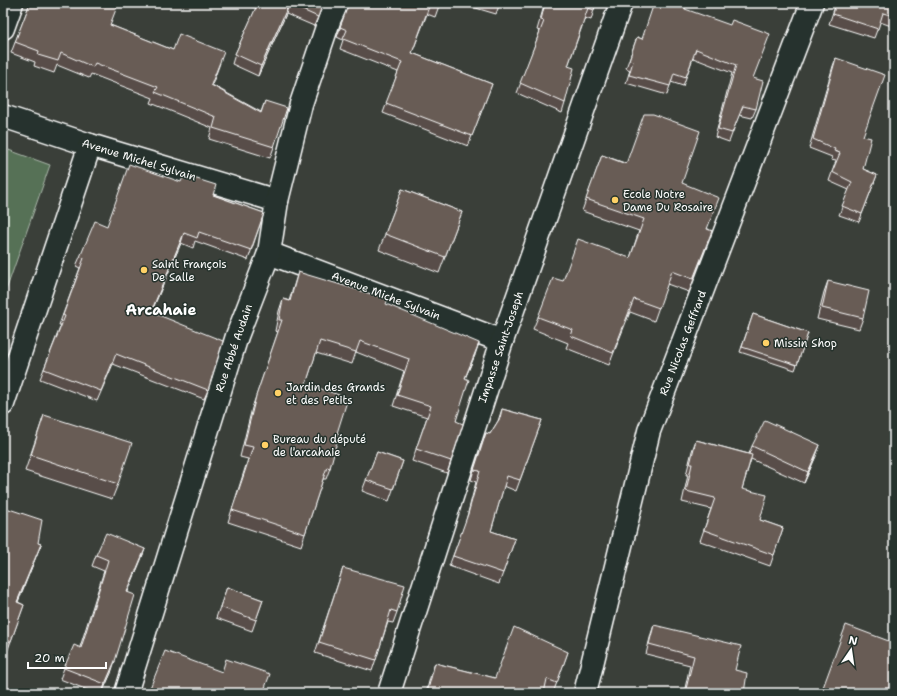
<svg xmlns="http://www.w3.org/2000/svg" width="897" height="696" font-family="'Shantell Sans',sans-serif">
<rect width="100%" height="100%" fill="#3a3f39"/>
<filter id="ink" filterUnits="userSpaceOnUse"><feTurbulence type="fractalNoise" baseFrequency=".025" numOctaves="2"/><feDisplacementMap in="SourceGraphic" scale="8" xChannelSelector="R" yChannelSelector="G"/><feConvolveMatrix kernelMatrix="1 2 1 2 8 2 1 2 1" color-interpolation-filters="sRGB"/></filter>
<g filter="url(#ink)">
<polygon fill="#577157" stroke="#abb8ab" points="3,148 50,165 3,299"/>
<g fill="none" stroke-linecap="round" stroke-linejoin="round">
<g stroke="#fff" stroke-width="25">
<g id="street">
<polyline points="3,28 12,3"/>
<polyline points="3,116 90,145 277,201"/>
<polyline points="269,253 502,341"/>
<polyline points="3,404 90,145"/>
<polyline points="126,693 237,336 269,253 277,201 301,104 330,18 337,3"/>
<polyline points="585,693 649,431 812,3"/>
</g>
</g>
<g stroke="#fff" stroke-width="25">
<polyline id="secondary" points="389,693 502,341 621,3"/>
</g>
<use href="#street" stroke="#26332d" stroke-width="22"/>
<use href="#secondary" stroke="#26332d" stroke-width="22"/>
</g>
<g fill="#594e48" stroke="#fff">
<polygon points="30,3 110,25 173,50 220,63 212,85 261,112 265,101 274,147 270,158 209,139 212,128 151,103 153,98 91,74 89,78 57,65 54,73 34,66 35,62 11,53"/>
<polygon points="239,3 324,3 314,26 286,14 258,76 232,64 235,54 256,8"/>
<polygon points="349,3 440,3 435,17 427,14 412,53 492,84 468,146 383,113 398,72 340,49 343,40 337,37"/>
<polygon points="459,3 500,3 496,14"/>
<polygon points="532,3 596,3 591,20 585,18 568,66 565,103 562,113 517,93 540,31 537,30 544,6"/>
<polygon points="836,3 894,3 894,27 880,22 874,38 829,24"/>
<polygon points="685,9 753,78 756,109 752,118 739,115 729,142 715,137 732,73 693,58 683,86 671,82 667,95 626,83 630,70 626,68 637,37 642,39"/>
<polygon points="836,58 863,136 863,169 877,175 859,222 839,215 849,190 829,181 836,161 831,160 832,157 809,148 833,66"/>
<polygon points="602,155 682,183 708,229 712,231 689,292 667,284 654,321 630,312 609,365 566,348 568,343 533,329 538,317 563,281 630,258 639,231 582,211"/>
<polygon points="402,189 462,212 439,273 379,250"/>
<polygon points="213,195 264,213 248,260 195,241 193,248 181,243 151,313 208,390 204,399 113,364 97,401 40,379 61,325 59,325 80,268 76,266 80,257"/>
<polygon points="298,272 386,305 475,355 465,378 456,421 451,461 447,473 412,461 427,417 393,406 404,371 356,352 352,364 316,353 306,384 337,433 330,468 326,479 323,479 301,546 228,522 248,459 240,457 252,408 278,332 275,331 279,311 283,299 289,301"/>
<polygon points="828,281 863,318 859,329 817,319 824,292"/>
<polygon points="753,314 808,333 795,370 740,352"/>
<polygon points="502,409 542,420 516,491 504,486 491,531 515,539 499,584 449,566 465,524 476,482 471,480 482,443 486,433 490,434 498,421"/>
<polygon points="44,415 118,484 112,499 25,471"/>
<polygon points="696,440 749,454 752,446 816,456 804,483 751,459 742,489 760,520 783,528 770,566 700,541 711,509 682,502 688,475 686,475 692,451"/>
<polygon points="377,452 403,461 389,501 362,491"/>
<polygon points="3,507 38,543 41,544 18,602 24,605 7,652 6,651"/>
<polygon points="145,549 127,593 111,673 102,693 95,693 60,679 64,668 80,647 104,571 92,566 96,555"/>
<polygon points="343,568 397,612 393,623 388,622 372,671 315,653"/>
<polygon points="227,587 263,600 252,631 216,618"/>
<polygon points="654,625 735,670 744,693 684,693 690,665 646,654 651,634"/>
<polygon points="568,652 553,693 551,693 544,691 544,693 426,693 431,674 435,663 495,678"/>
</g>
<g fill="#48403b" stroke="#fff">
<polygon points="289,4 286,14 258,76 261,66"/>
<polygon points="184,233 181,243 147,322 151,312"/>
<polygon points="479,343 475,355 460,390 465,378"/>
<polygon points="820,445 816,456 804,483 808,472"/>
<polygon points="41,544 37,554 13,613 17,602"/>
<polygon points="145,549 141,560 123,604 127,592"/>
<polygon points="115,661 111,673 102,693 105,684"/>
</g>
<g fill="#675b54" stroke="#fff">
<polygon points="30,3 52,3 55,4 56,3 116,3 118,4 110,25 173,50 179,34 224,52 211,85 261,113 265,101 287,108 274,147 213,128 216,117 155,92 158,87 95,63 93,67 61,53 58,61 38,55 39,51 15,42"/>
<polygon points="258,3 323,3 318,17 289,4 261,66 235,54"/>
<polygon points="349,3 440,3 439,7 430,4 412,53 492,84 472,136 386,103 402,62 343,39 347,30 340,27"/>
<polygon points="545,3 596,3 594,10 588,8 568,66 574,68 565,103 520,83 544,21 541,20"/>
<polygon points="654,3 686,3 685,9 730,25 732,20 770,34 753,78 763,81 756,109 743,106 732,133 718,129 736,65 696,49 686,77 674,73 670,86 629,75 633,61 629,60 637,37 642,39"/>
<polygon points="836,3 894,3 894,16 883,13 878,29 833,14"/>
<polygon points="836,58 885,75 863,136 871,138 863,169 877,175 862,214 842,206 852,182 832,172 840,153 834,151 835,149 813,139"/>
<polygon points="644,114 653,114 700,131 682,183 719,198 707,229 712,231 693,279 672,271 659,308 634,299 613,353 571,336 573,330 538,317 553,278 563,281 578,239 630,258 644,219 586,199 602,155 626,164"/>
<polygon points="129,164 181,182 184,175 216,185 213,195 264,213 251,250 199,232 197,238 184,233 151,312 223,341 208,390 116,354 101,391 44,369 65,316 63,315 84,258 80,257 95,221 107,226"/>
<polygon points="402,189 462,212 445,257 385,234"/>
<polygon points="298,272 388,299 386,304 479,343 465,378 469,380 456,421 463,424 451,461 416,449 431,406 397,395 409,359 360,341 356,352 320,341 306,384 348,398 337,433 339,434 330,468 327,467 305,534 232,510 253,447 244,445 256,396 282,320 279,320 283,299 290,301"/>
<polygon points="828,281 869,291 863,318 822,308"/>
<polygon points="753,314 808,333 797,365 742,347"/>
<polygon points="502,409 542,420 520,480 507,476 491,531 515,539 503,573 453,556 468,514 480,471 474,470 486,433 490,434 500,418"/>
<polygon points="44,415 132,443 118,484 31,455"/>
<polygon points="765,420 820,445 808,472 752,446"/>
<polygon points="696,440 752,455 742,489 767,495 760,520 783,528 774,555 704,530 715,498 686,491 692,464 690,464"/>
<polygon points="377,452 403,461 393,489 366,480"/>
<polygon points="3,507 42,520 38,543 41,544 17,602 24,605 11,641 9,641 3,660"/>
<polygon points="106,533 145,549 127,592 135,595 115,661 105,684 64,668 74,645 81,648 108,560 96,555"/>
<polygon points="343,568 405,585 397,612 391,610 376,660 319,642"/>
<polygon points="227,587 263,600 256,620 220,607"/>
<polygon points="654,625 741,646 735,670 747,673 744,693 685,693 694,656 649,644"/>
<polygon points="846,625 894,643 894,693 821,693"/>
<polygon points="514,627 568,652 557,683 547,679 544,693 427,693 435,663 495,678"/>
<polygon points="165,651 222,672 226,659 270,674 263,693 148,693"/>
</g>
</g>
<g fill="#ffd166" stroke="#26332d" stroke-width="1.5">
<circle cx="615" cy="200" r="4"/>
<circle cx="144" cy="270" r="4"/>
<circle cx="766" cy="343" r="4"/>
<circle cx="278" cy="393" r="4"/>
<circle cx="265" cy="445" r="4"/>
</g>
<g text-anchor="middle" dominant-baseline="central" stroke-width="3" stroke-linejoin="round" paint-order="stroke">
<g font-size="11" fill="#fff" stroke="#26332d">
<text transform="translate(139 160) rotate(17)">Avenue Michel Sylvain</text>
<text transform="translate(386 296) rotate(21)">Avenue Miche Sylvain</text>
<text transform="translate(683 343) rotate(-69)">Rue Nicolas Geffrard</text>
<text transform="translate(501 347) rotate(-71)">Impasse Saint-Joseph</text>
<text transform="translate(234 348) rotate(-71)">Rue Abbé Audain</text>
</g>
<g font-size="11" fill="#fff" stroke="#26332d" text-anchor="start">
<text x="623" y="194">Ecole Notre<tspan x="623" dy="13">Dame Du Rosaire</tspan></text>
<text x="152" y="264">Saint François<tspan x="152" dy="13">De Salle</tspan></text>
<text x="774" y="343">Missin Shop</text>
<text x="286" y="387">Jardin des Grands<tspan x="286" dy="13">et des Petits</tspan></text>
<text x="273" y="439">Bureau du député<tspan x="273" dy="13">de l'arcahaie</tspan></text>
</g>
<g font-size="15" font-weight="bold" fill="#fff" stroke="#26332d">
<text x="161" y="310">Arcahaie</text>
</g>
</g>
<rect width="897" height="696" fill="none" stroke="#26332d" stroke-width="16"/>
<rect x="8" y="8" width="881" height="680" fill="none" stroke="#fff" stroke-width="1.5" filter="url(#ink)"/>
<g transform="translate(851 650) rotate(13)" stroke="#26332d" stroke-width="3" paint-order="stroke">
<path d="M0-3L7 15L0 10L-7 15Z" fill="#ffffff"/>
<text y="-6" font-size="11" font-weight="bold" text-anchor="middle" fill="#ffffff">N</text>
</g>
<path d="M28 662v6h78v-6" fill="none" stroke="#ffffff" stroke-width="2"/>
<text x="34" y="662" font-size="12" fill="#ffffff" stroke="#26332d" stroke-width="3" paint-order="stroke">20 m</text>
</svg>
